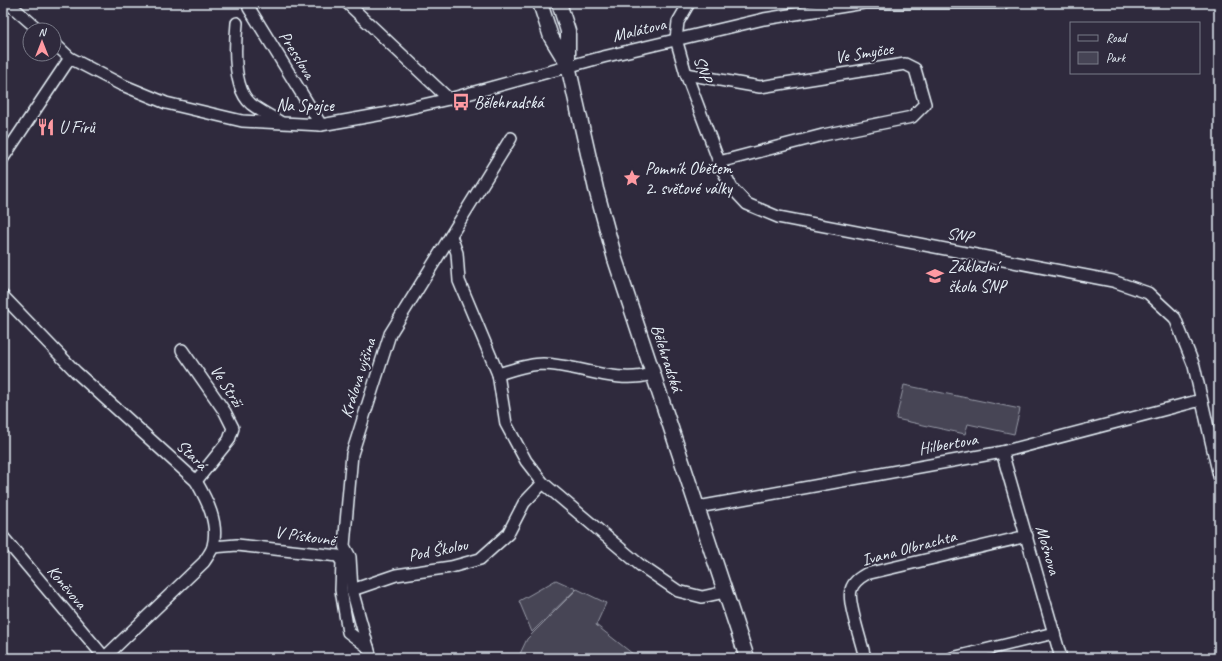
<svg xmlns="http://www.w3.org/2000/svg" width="1222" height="661" font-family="Caveat,sans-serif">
<rect width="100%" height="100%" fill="#2f2a3d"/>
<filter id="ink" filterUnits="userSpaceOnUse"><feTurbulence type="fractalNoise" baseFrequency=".025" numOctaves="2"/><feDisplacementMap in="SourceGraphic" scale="8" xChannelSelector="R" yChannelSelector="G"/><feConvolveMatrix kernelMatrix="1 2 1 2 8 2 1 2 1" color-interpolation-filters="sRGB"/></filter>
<g filter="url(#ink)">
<g fill="#464455" stroke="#979aa6">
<polygon points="904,385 1020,409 1014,434 968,424 965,434 896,419"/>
<polygon points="556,580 576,589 532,632 519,601"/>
<polygon points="577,589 606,603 596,625 638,658 518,658 527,639"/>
</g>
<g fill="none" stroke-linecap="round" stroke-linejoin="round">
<g stroke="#e8f1f8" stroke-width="14">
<g id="minor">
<polyline points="8,3 39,30"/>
<polyline points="253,3 249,8 321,125"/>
<polyline points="347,3 449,99"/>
<polyline points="689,3 678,22 676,39 686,74 721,167 732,188 747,204 778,217 1113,281 1148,293 1175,318 1194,366 1219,476"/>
<path d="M 237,23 C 235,44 232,88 251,104 C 260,111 271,116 280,122"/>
<polyline points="54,43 70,58 120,84 166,103 242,121 321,125 383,114 449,99 603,57 764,19 864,3 1003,3"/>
<polyline points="686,74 760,87 905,64 915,69 925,104 912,117 823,135 719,162"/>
<polyline points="3,158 70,58"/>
<polyline points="451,236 457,253 459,281 498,374 506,424 526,461 543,483 640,565 678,591 702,597 725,592"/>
<path d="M 3,296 L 76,372 L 196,481 C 207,500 219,523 213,546 C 212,551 207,557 204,562 L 104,658"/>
<polyline points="182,350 225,412 233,428 229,440 196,481"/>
<path d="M 498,374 C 512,370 528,364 543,364 C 580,365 615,385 652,374"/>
<polyline points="1002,452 1061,658"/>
<polyline points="698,507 1002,452 1201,400"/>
<polyline points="3,537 105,658"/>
<polyline points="213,547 237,545 338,556 342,562 341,590 348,632 368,647"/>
<polyline points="352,590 396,575 451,567 480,559 508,534 524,503 543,483"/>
<polyline points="371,658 352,590 350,557 344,546 352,454 390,334 511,138"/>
<path d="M 865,658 C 862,643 847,602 851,590 C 853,582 859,578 866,574 L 1027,536"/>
<polyline points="952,658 1054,633"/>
</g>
</g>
<g stroke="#e8f1f8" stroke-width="17">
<g id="tertiary">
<polyline points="540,3 551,37 568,65"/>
<polyline points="559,3 568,31 568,65 574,92 596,189 615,259 747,658"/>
</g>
</g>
<use href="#minor" stroke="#2f2a3d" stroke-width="11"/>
<use href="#tertiary" stroke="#2f2a3d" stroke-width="14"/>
</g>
</g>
<defs>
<g id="bus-bare" transform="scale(1.38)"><path d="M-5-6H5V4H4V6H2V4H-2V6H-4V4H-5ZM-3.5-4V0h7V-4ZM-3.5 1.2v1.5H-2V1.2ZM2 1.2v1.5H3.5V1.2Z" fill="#ff9aa2" stroke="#2f2a3d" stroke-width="2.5" paint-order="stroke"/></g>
<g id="restaurant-bare" transform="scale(1.38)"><path d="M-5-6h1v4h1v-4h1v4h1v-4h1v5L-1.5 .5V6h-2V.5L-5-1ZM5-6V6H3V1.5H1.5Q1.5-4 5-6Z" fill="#ff9aa2" stroke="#2f2a3d" stroke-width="2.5" paint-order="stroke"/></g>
<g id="sight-bare" transform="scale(1.38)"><path d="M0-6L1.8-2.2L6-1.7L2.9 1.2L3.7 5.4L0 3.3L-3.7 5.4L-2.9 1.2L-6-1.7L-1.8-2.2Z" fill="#ff9aa2" stroke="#2f2a3d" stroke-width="2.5" paint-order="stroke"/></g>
<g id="school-bare" transform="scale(1.38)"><path d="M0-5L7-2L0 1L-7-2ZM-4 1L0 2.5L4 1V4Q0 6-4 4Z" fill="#ff9aa2" stroke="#2f2a3d" stroke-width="2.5" paint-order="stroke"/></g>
</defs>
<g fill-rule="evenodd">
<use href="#bus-bare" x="461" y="102"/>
<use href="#restaurant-bare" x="46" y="127"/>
<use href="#sight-bare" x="632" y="178"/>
<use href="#school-bare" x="935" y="276"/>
</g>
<g text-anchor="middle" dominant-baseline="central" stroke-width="4" stroke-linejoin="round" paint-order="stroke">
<g font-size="17" fill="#e8f1f8" stroke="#2f2a3d">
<text transform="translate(639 30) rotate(-14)">Malátova</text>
<text transform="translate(864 53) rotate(-9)">Ve Smyčce</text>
<text transform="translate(297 55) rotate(58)">Presslova</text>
<text transform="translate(703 69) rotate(72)">SNP</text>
<text x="305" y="105">Na Spojce</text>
<text transform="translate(960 235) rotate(11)">SNP</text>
<text transform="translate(667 358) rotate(72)">Bělehradská</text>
<text transform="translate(358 378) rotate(-72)">Králova výšina</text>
<text transform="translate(227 386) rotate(57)">Ve Strži</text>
<text transform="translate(948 444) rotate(-10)">Hilbertova</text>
<text transform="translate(192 455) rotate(44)">Stará</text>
<text transform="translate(305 536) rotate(8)">V Pískovně</text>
<text transform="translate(909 548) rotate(-15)">Ivana Olbrachta</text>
<text transform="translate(438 550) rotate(-11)">Pod Školou</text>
<text transform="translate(1048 550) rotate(74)">Mošnova</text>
<text transform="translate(67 587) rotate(50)">Koněvova</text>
</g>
<g font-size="17" fill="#e8f1f8" stroke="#2f2a3d" text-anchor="start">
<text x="474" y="102">Bělehradská</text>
<text x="59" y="127">U Fírů</text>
<text x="645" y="168">Pomník Obětem<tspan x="645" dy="20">2. světové války</tspan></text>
<text x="948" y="266">Základní<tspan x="948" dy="20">škola SNP</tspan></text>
</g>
</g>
<rect width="1222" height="661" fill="none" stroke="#2f2a3d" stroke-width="16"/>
<rect x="8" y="8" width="1206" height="645" fill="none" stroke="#e8f1f8" stroke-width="1.5" filter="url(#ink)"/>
<rect x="1070" y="22" width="130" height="52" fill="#2f2a3d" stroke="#797a88"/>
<rect x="1078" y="35" width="20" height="6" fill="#2f2a3d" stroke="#797a88"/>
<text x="1106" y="42" font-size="12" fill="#e8f1f8">Road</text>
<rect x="1078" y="52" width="20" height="12" fill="#464455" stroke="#797a88"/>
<text x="1106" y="62" font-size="12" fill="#e8f1f8">Park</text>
<g transform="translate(42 42)"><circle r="19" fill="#2f2a3d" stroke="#797a88"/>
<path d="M0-3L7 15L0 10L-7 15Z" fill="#ff9aa2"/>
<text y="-6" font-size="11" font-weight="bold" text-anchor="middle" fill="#e8f1f8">N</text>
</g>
</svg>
